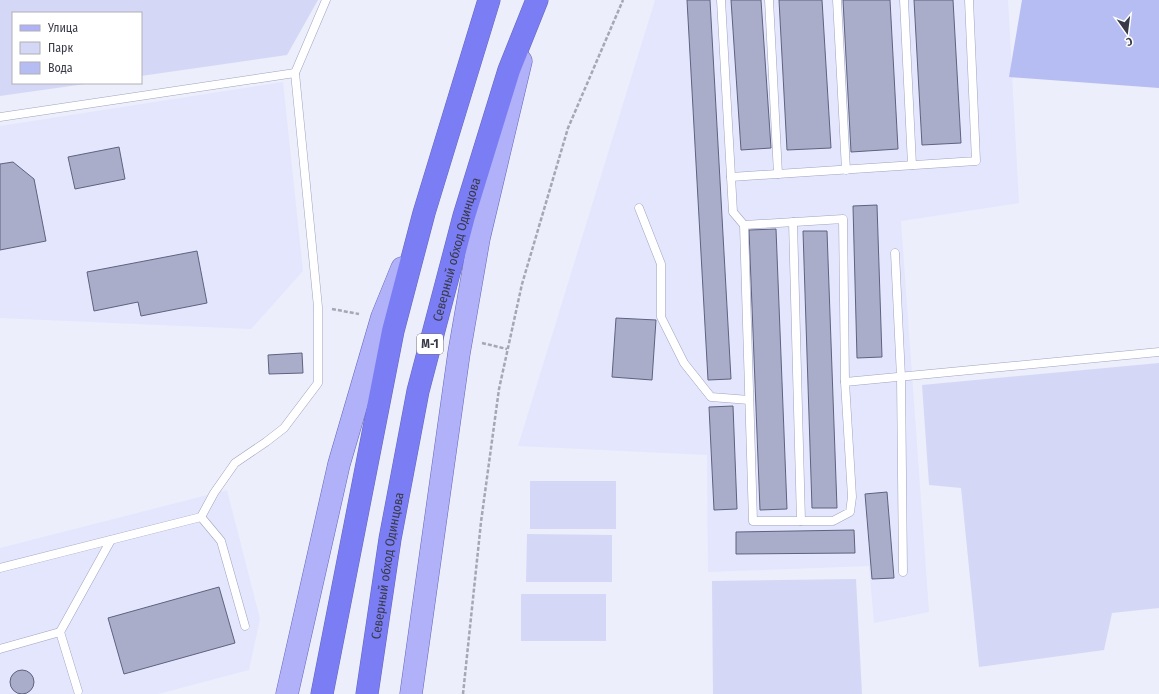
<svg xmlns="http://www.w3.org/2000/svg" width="1159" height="694" font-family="'Fira Sans Condensed',sans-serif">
<rect width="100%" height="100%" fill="#eceefb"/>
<g fill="#e3e6fd">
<polygon points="655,0 1008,0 1019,203 901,221 929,612 874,623 869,566 708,572 707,455 518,446"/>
<polygon points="283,82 303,271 251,329 0,318 0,126"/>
<polygon points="227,490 260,619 249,670 158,694 0,694 0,548"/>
</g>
<g fill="#d4d8f6">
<polygon points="0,0 318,0 287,55 141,76 141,13 13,13 13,83 92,83 0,96"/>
<polygon points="1159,363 1159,608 1112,613 1104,650 979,667 961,488 929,485 922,385"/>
<rect x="530" y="481" width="86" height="48"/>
<polygon points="527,534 612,535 612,582 526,582"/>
<polygon points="856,579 862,694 713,694 712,581"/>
<rect x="521" y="594" width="85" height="47"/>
</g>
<polygon fill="#b6bdf3" points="1022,0 1159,0 1159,88 1009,77"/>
<g fill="#a9adca" stroke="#5f627d">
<polygon points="687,0 710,0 731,379 708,380"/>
<polygon points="731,0 761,0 771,148 741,150"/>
<polygon points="779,0 822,0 831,148 787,150"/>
<polygon points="843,0 890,0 898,149 851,152"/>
<polygon points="914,0 953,0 961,143 922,145"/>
<polygon points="119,147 125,179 75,189 68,157"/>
<polygon points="13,162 34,179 46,241 0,250 0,164"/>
<polygon points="877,205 882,357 857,358 853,206"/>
<polygon points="776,229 787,509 760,510 749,230"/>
<polygon points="803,231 827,231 837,508 812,508"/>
<polygon points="197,251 207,303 141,316 138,302 94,311 87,272"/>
<polygon points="616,318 656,320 652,380 612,377"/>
<polygon points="302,353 303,373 269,374 268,355"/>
<polygon points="733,406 737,509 714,510 709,407"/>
<polygon points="887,492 894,578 872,579 865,494"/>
<polygon points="854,530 855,553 736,554 736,532"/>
<polygon points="219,587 235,643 124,674 108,618"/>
<circle cx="22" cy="682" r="12"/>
</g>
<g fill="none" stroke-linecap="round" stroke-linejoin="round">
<g stroke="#9fa3c0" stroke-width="9">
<g id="lane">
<polyline points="721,0 733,212 744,225 753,521 833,521 850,512 852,497 845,382 1159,352"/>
<polyline points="769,0 778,174"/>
<polyline points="837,0 846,170"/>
<polyline points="904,0 912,165"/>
<polyline points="0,117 295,73"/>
<polyline points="731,177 976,161 969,0"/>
<polyline points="639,208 661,264 661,317 684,363 711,397 749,400"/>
<polyline points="793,222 801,521"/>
<polyline points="744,225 843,219 845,382"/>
<polyline points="895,253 901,377 903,572"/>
<polyline points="201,517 221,541 245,626"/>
<polyline points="0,568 201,517 214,493 235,463 266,442 284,428 318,383 318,307 295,73 326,0"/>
<polyline points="0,649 60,632"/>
<polyline points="78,691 60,632 111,540"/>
</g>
</g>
<g stroke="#6466b7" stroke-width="23">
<g id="primary">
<polyline points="287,694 339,464 382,317 402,268"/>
<polyline points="411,694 459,353 479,238 521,61"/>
</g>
</g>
<g stroke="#6466b7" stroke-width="23">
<g id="highway">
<polyline points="322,694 393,331 424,213 489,0"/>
<path id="s1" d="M 367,694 L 390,539 L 418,391 L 464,216 L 509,70 L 537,0"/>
</g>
</g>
<g stroke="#a5a7b4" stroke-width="2.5" stroke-dasharray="4 2" stroke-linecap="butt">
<polyline points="332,309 359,314"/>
<polyline points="482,343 507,349"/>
<polyline points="463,694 481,522 499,389 522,284 568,128 623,0"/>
</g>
<use href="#lane" stroke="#fff" stroke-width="8"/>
<use href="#primary" stroke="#b0b1f8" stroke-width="22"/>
<use href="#highway" stroke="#7b7df4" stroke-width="22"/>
</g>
<g text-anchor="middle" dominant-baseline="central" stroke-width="3" stroke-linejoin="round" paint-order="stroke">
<rect fill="#fff" stroke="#74757e" stroke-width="1" x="417" y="334" width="26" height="20" rx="3"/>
<g font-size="12" font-weight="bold" fill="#393a47">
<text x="430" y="344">М-1</text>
</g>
<g font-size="13" fill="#393a47" stroke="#fff">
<text stroke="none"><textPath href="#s1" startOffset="454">Северный обход Одинцова</textPath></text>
<text stroke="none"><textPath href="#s1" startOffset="130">Северный обход Одинцова</textPath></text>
</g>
</g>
<rect x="12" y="12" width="130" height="72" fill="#ffffff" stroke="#b0b0b5"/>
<rect x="20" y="25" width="20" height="6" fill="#b0b1f8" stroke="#b0b0b5"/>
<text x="48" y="32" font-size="12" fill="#393a47">Улица</text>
<rect x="20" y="42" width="20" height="12" fill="#d4d8f6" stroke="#b0b0b5"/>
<text x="48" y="52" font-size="12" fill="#393a47">Парк</text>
<rect x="20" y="62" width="20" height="12" fill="#b6bdf3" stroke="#b0b0b5"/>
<text x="48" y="72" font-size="12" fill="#393a47">Вода</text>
<g transform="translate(1127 32) rotate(166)" stroke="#ffffff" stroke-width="3" paint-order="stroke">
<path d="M0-3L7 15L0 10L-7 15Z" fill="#393a47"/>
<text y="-6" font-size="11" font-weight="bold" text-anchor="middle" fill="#393a47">С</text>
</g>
</svg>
